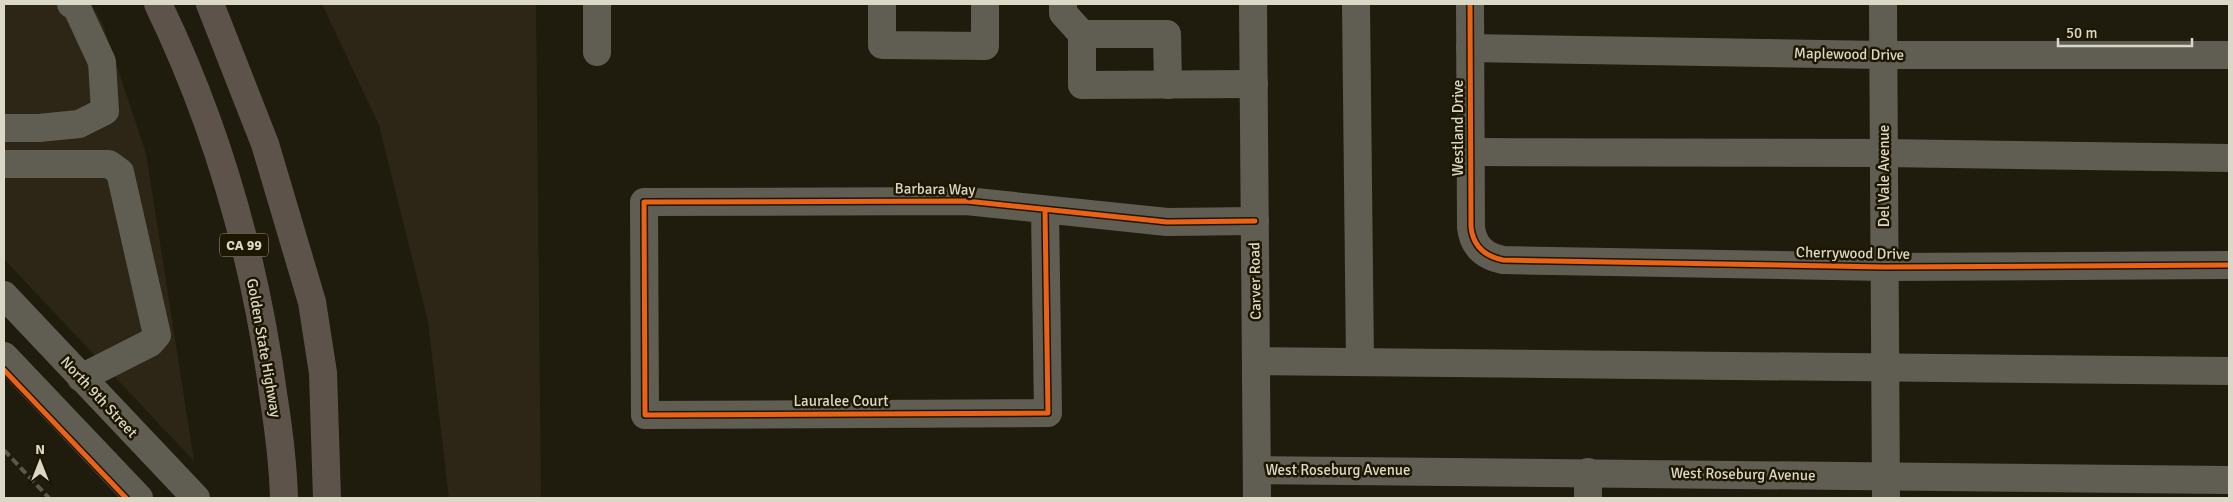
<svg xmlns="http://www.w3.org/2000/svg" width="2233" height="502" font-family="Signika,sans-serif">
<rect width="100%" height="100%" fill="#1f1c0d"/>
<g fill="#2d2616">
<polygon points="4,4 91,4 102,22 146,153 194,461 4,259"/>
<polygon points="322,4 536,4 541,498 449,498 428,322 379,125"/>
</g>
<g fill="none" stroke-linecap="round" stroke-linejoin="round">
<g stroke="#605d53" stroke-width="28">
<polyline points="597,4 597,52"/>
<polyline points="882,4 882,45 985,46 985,4"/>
<polyline points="1063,4 1063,13 1082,34 1082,85 1254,84"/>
<polyline points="1253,4 1257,498"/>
<polyline points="1356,4 1360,362"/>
<path d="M 1470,4 L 1471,227 C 1473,246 1484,256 1503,260 L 1884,267 L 2229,265"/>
<polyline points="1883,4 1886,498"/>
<polyline points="1082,34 1167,34 1168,85"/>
<polyline points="1470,48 1883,55 2229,55"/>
<polyline points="4,128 39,128 79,124 105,111 102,62 76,6 71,4"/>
<polyline points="1470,152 1884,153 2229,158"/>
<polyline points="4,164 109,164 120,172 157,335 150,343 81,378"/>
<polyline points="1045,210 1048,413 645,415 644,202 966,201 1167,222 1255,221"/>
<polyline points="4,295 196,498"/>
<polyline points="4,356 139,498"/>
<polyline points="1256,361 2229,371"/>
<polyline points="1257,470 2229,480"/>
<polyline points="1588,498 1588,472"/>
</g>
<g stroke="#5e534b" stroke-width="28">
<path d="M 158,4 C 218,128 256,263 274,400 C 279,432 283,465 284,498"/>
<polyline points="210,4 265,144 312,302 323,373 327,498"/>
</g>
<polyline stroke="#5a584c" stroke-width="4" stroke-dasharray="8 4" stroke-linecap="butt" points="4,450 49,498"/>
<g stroke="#1d1700" stroke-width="8">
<g id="cycleway">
<path d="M 1470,4 L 1471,227 C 1473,246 1484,256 1503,260 L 1884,267 L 2229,265"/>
<polyline points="1045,210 1048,413 645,415 644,202 966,201 1167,222 1255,221"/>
<polyline points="4,370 126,498"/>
</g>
</g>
<use href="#cycleway" stroke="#ea6118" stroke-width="5"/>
</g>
<g text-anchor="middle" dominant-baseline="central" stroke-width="5" stroke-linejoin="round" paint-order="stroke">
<rect fill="#1d1700" stroke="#a29e8c" stroke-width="1" x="220" y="233.5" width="48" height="23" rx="4"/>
<g font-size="14" font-weight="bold" fill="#dbd8c8">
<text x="244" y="245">CA 99</text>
</g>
<g font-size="15" fill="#dbd8c8" stroke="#1d1700">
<text transform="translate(1849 54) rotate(1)">Maplewood Drive</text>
<text transform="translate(1458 128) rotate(-90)">Westland Drive</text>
<text transform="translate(1884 176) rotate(-90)">Del Vale Avenue</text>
<text transform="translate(935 189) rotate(1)">Barbara Way</text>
<text transform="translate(1853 253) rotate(1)">Cherrywood Drive</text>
<text transform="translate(1255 281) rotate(-91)">Carver Road</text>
<text transform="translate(264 348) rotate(80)">Golden State Highway</text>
<text transform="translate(99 397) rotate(47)">North 9th Street</text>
<text x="841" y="401">Lauralee Court</text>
<text x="1338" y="470">West Roseburg Avenue</text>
<text transform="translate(1743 474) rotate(1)">West Roseburg Avenue</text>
</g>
</g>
<rect width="2233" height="502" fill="none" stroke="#dbd8c8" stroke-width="10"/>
<g transform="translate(40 462)" stroke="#1d1700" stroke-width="4" paint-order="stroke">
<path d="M0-4L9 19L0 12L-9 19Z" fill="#dbd8c8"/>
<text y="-8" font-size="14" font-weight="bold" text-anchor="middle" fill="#dbd8c8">N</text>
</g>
<path d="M2058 38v8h134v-8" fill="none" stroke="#dbd8c8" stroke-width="2.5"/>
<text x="2066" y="38" font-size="15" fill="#dbd8c8" stroke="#1d1700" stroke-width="4" paint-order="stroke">50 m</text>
</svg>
